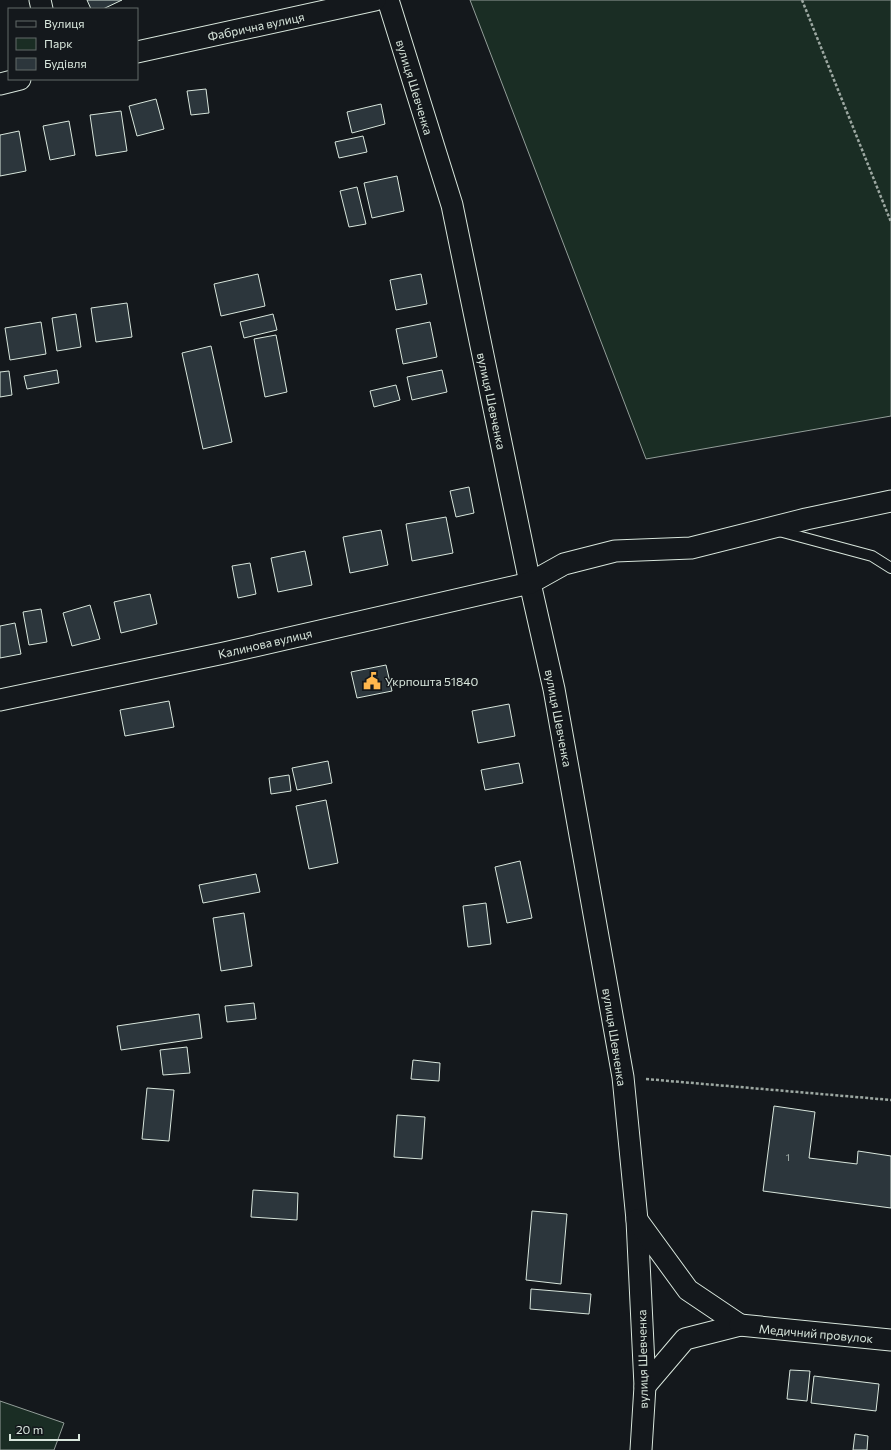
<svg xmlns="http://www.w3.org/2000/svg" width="891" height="1450" font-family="Commissioner,sans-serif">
<rect width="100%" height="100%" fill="#14181c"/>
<g fill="#1a2d24" stroke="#939e99">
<polygon points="470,0 891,0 891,416 646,459"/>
<polygon points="0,1401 64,1423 54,1450 0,1450"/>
</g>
<g fill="#2c363c" stroke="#d8e6dc">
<polygon points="87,0 122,0 103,9 91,9"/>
<polygon points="206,89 209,113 191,115 187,91"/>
<polygon points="156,99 164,129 137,136 129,106"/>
<polygon points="381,104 385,124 352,133 347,112"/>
<polygon points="121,111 127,151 96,156 90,115"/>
<polygon points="69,121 75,155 50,160 43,126"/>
<polygon points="19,131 26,171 0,176 0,135"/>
<polygon points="363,136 367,152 339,158 335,142"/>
<polygon points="397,176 404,211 372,218 364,183"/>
<polygon points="357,187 366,224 349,227 340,191"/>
<polygon points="258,274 265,306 221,316 214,284"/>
<polygon points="421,274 427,304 396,310 390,280"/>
<polygon points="127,303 132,337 96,342 91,308"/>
<polygon points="76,314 81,347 57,351 52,318"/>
<polygon points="273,314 277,330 244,338 240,322"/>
<polygon points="41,322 46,354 10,360 5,328"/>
<polygon points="430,322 437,357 403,364 396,329"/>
<polygon points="276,335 287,392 265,397 254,339"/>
<polygon points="211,346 232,442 203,449 182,353"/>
<polygon points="57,370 59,383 27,389 24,376"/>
<polygon points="442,370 447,392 412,400 407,377"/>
<polygon points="9,371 12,395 0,397 0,372"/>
<polygon points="396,385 400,400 374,407 370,391"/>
<polygon points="469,487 474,513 456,517 450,491"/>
<polygon points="446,517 453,553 412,561 406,524"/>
<polygon points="381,530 388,565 350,573 343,537"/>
<polygon points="305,551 312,585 278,592 271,558"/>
<polygon points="250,563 256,594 238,598 232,566"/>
<polygon points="150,594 157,624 121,633 114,602"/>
<polygon points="90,605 100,639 72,646 63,613"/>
<polygon points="41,609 47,642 29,645 23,612"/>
<polygon points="15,623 21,654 0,658 0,626"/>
<polygon points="386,665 392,691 357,698 351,672"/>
<polygon points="169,701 174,727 125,736 120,710"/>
<polygon points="509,704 515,736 478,743 472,711"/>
<polygon points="328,761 332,783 297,790 292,768"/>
<polygon points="519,763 523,783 485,790 481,770"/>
<polygon points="289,775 291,791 271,794 269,778"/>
<polygon points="326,800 338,863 309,869 296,806"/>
<polygon points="520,861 532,918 507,923 495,867"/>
<polygon points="256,874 260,892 203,903 199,885"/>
<polygon points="486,903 491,944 468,947 463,906"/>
<polygon points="244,913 252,966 221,971 213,918"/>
<polygon points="254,1003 256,1019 227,1022 225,1006"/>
<polygon points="199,1014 202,1038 121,1050 117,1026"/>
<polygon points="187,1047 190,1073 163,1075 160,1050"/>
<polygon points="413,1060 440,1063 439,1081 411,1079"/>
<polygon points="147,1088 174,1090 169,1141 142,1139"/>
<polygon points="774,1106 815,1112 809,1158 857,1164 858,1151 891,1156 891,1208 763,1191"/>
<polygon points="397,1115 425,1117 422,1159 394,1157"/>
<polygon points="253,1190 298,1193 297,1220 251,1217"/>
<polygon points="532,1211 567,1214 561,1284 526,1280"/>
<polygon points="531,1289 591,1294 589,1314 530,1309"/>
<polygon points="790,1370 810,1371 807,1401 787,1399"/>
<polygon points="814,1376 879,1384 876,1411 811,1403"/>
<polygon points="855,1434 868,1436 867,1450 853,1450"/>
</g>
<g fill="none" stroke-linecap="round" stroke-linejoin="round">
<g stroke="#d8e6dc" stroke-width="12">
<polyline id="lane" points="779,531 872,556 891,568"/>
</g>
<g stroke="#d8e6dc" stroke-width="23">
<g id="street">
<polyline points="40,0 42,9"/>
<polyline points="388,0 452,205 530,583 554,689 623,1077 637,1220 645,1386 641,1450"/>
<polyline points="137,52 375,0"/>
<polyline points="0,84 20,79"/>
<polyline points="0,700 224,653 530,583 564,564 615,551 691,548 806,519 891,501"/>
<polyline points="637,1220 688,1290 740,1325 685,1339 645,1386"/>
<polyline points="740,1325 891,1340"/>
</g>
</g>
<g stroke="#9da8a2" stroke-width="2.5" stroke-dasharray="3 2" stroke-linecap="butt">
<polyline points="802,0 891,222"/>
<polyline points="646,1079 891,1100"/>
</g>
<use href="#lane" stroke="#14181c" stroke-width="10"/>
<use href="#street" stroke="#14181c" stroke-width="21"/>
</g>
<defs>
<g id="civic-bare" transform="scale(1.38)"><path d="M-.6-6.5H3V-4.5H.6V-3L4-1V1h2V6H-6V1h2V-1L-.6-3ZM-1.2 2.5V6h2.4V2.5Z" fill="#ffb74d" stroke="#14181c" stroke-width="2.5" paint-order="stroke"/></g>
</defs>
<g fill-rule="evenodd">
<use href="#civic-bare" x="372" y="681"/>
</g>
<g text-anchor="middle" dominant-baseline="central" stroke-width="3" stroke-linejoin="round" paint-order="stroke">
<g font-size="10" fill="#adbab4">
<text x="788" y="1157">1</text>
</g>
<g font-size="12" fill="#d8e6dc" stroke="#14181c">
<text transform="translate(256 26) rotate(-12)">Фабрична вулиця</text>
<text transform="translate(415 87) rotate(73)">вулиця Шевченка</text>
<text transform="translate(492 401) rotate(78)">вулиця Шевченка</text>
<text transform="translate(265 643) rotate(-13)">Калинова вулиця</text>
<text transform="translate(559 718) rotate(79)">вулиця Шевченка</text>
<text transform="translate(615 1037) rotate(81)">вулиця Шевченка</text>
<text transform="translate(816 1333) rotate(5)">Медичний провулок</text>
<text transform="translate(642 1359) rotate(-91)">вулиця Шевченка</text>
</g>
<g font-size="12" fill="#d8e6dc" stroke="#14181c" text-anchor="start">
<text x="385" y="681">Укрпошта 51840</text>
</g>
</g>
<rect x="8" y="8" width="130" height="72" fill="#14181c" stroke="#626a69"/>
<rect x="16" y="21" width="20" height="6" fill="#14181c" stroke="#626a69"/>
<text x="44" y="28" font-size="12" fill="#d8e6dc">Вулиця</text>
<rect x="16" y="38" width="20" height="12" fill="#1a2d24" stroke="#626a69"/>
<text x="44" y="48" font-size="12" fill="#d8e6dc">Парк</text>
<rect x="16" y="58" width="20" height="12" fill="#2c363c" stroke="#626a69"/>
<text x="44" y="68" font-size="12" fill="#d8e6dc">Будівля</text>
<path d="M10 1434v6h69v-6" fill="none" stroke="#d8e6dc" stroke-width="2"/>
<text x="16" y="1434" font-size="12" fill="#d8e6dc" stroke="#14181c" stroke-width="3" paint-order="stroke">20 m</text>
</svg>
